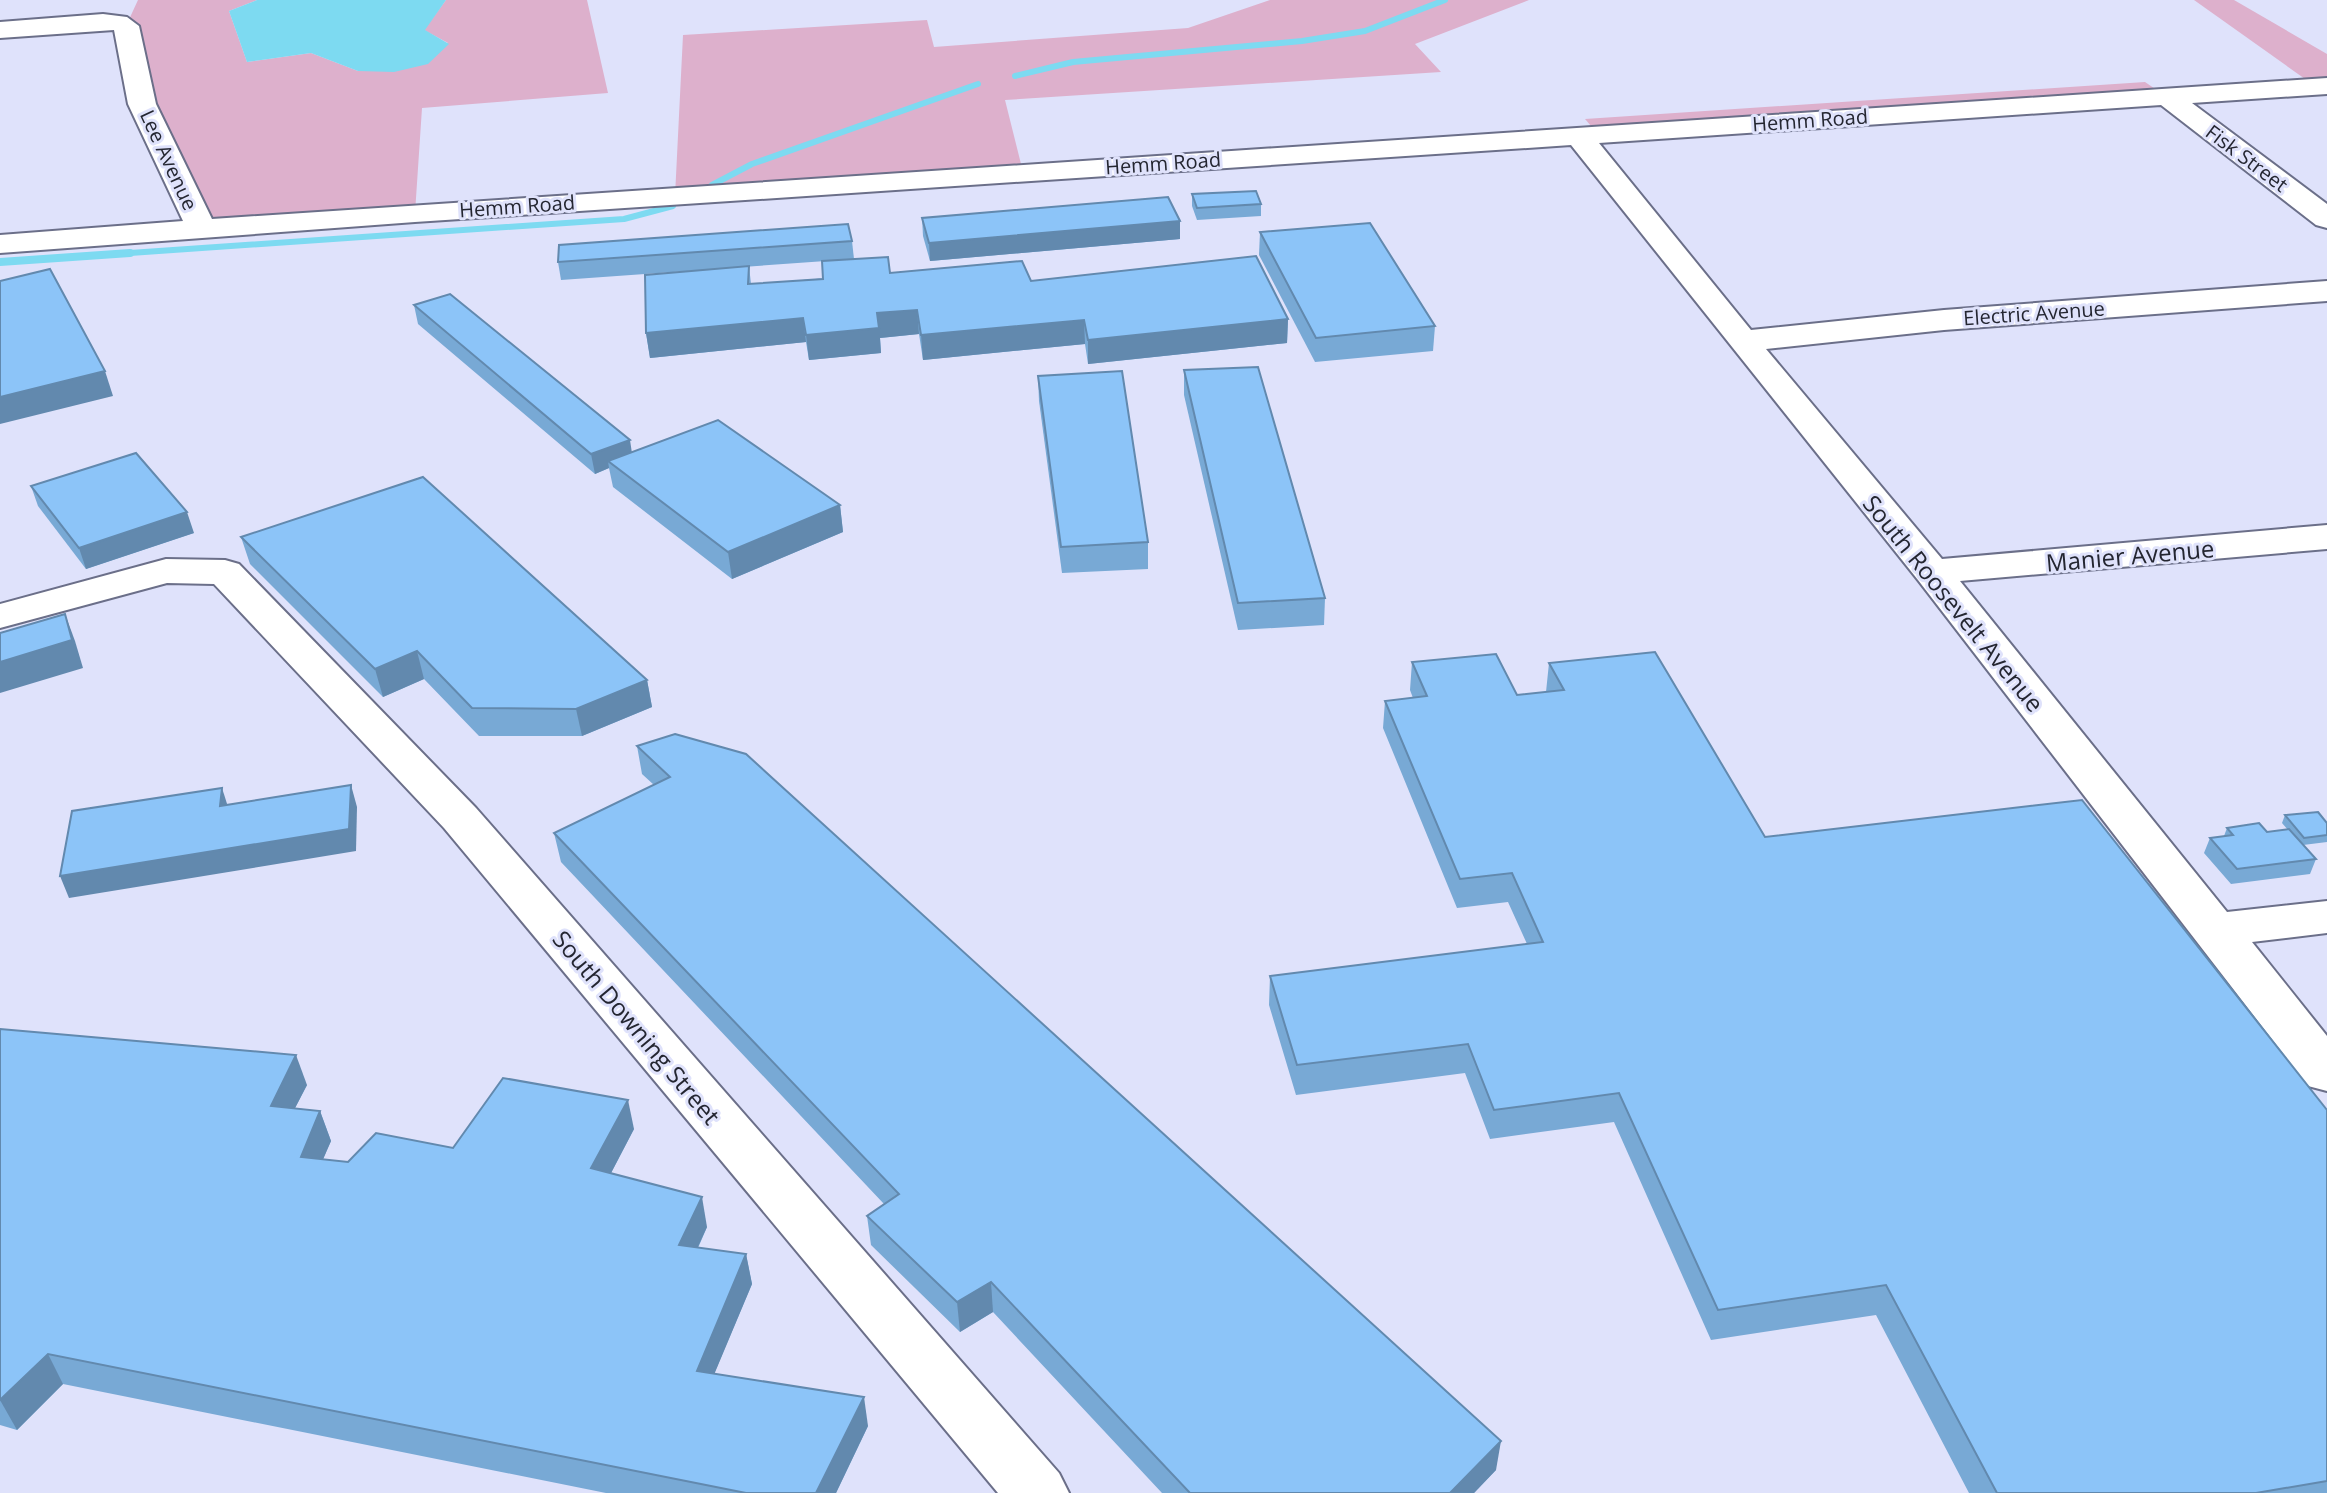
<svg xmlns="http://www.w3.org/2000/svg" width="2327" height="1493" font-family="'Open Sans',sans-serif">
<rect width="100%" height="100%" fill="#dfe2fb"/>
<g fill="#ddb0cc">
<polygon points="138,0 257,0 229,11 247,62 311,53 358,71 448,43 424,30 446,0 587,0 608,93 422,108 415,213 202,229 126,26"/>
<polygon points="1270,0 1529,0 1415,44 1441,72 1005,100 1023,172 675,196 683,35 927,20 934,47 1188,28"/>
<polygon points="2194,0 2234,0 2327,54 2327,86 2315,86"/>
<polygon points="2145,82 2167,97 1598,134 1585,119"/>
</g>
<polygon fill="#7ddaf1" points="257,0 446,0 425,30 449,44 428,64 394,72 358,71 311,53 247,62 229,11"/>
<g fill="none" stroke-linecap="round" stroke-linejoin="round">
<g stroke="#7ddaf1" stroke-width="6">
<polyline points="1015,76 1073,62 1302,41 1365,31 1445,0"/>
<polyline points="712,185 752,164 978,84"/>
<polyline points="101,255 624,219 673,206"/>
</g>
<polyline stroke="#7ddaf1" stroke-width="8" points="0,262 130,253"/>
<g stroke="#6b6f89" stroke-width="4">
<g id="minor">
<polygon points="103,14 127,17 139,26 156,104 212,219 2327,78 2327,94 2192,103 2327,204 2327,228 2316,225 2161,105 1599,143 1751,330 1944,310 2327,281 2327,301 1944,330 1766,349 1942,559 2327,525 2327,549 1960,581 2227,912 2327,901 2327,933 2252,942 2327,1036 2327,1091 2308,1086 1918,580 1571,145 415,222 0,253 0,235 183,221 128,104 114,30 0,38 0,22"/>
<polygon points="166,559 225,560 239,564 476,808 1059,1473 1069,1493 998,1493 444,828 214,584 167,583 0,628 0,604"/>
</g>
</g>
<use href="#minor" fill="#fff" fill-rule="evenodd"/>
</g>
<g fill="#78a9d5">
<polygon points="1192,194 1261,204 1261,216 1197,220 1192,206"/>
<polygon points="922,218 1180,239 930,261 923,236"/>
<polygon points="1260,232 1435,326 1433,351 1315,362 1259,255"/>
<polygon points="852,241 854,259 561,280 558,262"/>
<polygon points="749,266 751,284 890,273 1031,281 1288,319 1287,343 1088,364 1085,344 923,360 919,334 880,338 881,353 809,360 806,342 650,358 646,333"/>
<polygon points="414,305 632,452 840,505 843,532 732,579 613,487 609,468 595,474 418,324"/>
<polygon points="1184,370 1325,598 1324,625 1238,630 1184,395"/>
<polygon points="1038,376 1148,542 1148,569 1062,573 1039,401"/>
<polygon points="31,486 194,533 86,569 38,506"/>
<polygon points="241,537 647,680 652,707 582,736 479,736 424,679 383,697 250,564"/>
<polygon points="1412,662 1517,695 1546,692 1549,663 1765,837 2327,1110 2327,1493 1969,1493 1876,1315 1711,1340 1614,1122 1490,1139 1465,1073 1296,1095 1269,1005 1270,976 1527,944 1508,902 1457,908 1383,728 1385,701 1413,698 1410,690"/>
<polygon points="637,746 1496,1470 1474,1493 1162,1493 993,1312 960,1332 871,1245 867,1216 884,1204 561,862 554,833 654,785 642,774"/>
<polygon points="2285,815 2327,823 2327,842 2303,845 2316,859 2310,874 2231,884 2204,853 2210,838 2224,836 2227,828 2267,832 2288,830 2282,823"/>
<polygon points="0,1029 307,1085 295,1108 320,1111 331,1141 323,1159 348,1162 453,1148 634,1129 611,1173 707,1227 698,1248 746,1254 752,1284 714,1374 868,1426 836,1493 606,1493 63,1384 17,1430 0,1425"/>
</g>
<g fill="#6289ae">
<polygon points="1180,221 1180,239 930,261 929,243"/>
<polygon points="917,310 919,334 880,338 881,353 809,360 806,335 877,313"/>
<polygon points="803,318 806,342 650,358 646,333"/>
<polygon points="1288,319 1287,343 1088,364 1088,340"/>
<polygon points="1084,320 1085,344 923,360 921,335"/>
<polygon points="105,371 113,396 0,424 0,397"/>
<polygon points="630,440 633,460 608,461 609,468 595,474 591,454"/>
<polygon points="840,505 843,532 732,579 728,552"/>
<polygon points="187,512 194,533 86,569 79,548"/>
<polygon points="65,614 75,641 83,668 0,693 0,662"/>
<polygon points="417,651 424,679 383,697 375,669"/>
<polygon points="647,680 652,707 582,736 576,709"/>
<polygon points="351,785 357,807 356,851 69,898 60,876"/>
<polygon points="222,788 229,810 220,806"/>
<polygon points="296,1055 307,1085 281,1135 271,1106"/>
<polygon points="628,1100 634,1129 598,1198 591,1168"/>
<polygon points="320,1111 331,1141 311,1187 301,1157"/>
<polygon points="702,1197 707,1227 685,1275 679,1245"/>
<polygon points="746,1254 752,1284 703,1401 697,1371"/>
<polygon points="991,1282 993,1312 960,1332 957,1302"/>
<polygon points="48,1354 63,1384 17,1430 0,1400"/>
<polygon points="864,1397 868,1426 836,1493 816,1493"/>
<polygon points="1501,1441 1496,1470 1474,1493 1450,1493"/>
</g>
<g fill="#8cc4f8" stroke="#6289ae" stroke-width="2">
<polygon points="1256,191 1261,204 1197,208 1192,194"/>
<polygon points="1168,197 1180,221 929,243 922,218"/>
<polygon points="1370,223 1435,326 1316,338 1260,232"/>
<polygon points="848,224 852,241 558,262 559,245"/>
<polygon points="1256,256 1288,319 1088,340 1084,320 921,335 917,310 877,313 879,328 806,335 803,318 646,333 645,275 749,266 748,284 823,279 822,261 888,257 890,273 1022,261 1031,281"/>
<polygon points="50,269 105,371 0,397 0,281"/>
<polygon points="450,294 630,440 591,454 414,305"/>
<polygon points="1258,367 1325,598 1238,603 1184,370"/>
<polygon points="1122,371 1148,542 1061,547 1038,376"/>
<polygon points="718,420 840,505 728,552 608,461"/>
<polygon points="136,453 187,512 79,548 31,486"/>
<polygon points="423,477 647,680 576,709 472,708 417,651 375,669 241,537"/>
<polygon points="65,614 72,640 0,662 0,633"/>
<polygon points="1655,652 1765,837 2082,800 2327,1110 2327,1481 2256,1493 1997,1493 1886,1285 1718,1310 1619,1093 1494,1110 1468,1044 1297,1065 1270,976 1543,942 1512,873 1460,879 1385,701 1427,696 1412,662 1496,654 1517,695 1564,690 1549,663"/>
<polygon points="675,734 746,754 1501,1441 1450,1493 1190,1493 991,1282 957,1302 867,1216 899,1194 554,833 670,777 637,746"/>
<polygon points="351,785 349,829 60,876 72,811 222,788 220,806"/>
<polygon points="2318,812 2327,823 2327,835 2304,838 2285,815"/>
<polygon points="2259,823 2267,832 2289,829 2316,859 2237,869 2210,838 2233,835 2227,828"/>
<polygon points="0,1029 296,1055 271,1106 320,1111 301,1157 348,1162 376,1133 453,1148 503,1078 628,1100 591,1168 702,1197 679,1245 746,1254 697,1371 864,1397 816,1493 746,1493 48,1354 0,1400"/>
</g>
<g text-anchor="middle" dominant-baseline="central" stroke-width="6" stroke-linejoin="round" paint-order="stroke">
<g font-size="20" fill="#242631" stroke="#dfe2fb">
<text transform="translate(1810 120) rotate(-4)">Hemm Road</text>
<text transform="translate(2247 158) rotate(37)">Fisk Street</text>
<text transform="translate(169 160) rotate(65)">Lee Avenue</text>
<text transform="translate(1163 163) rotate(-4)">Hemm Road</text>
<text transform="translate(517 206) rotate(-4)">Hemm Road</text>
<text transform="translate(2034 313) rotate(-4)">Electric Avenue</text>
</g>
<g font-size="24" fill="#242631" stroke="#dfe2fb">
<text transform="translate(2130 555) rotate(-5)">Manier Avenue</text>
<text transform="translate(1954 603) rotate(51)">South Roosevelt Avenue</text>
<text transform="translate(637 1027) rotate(50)">South Downing Street</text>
</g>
</g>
</svg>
